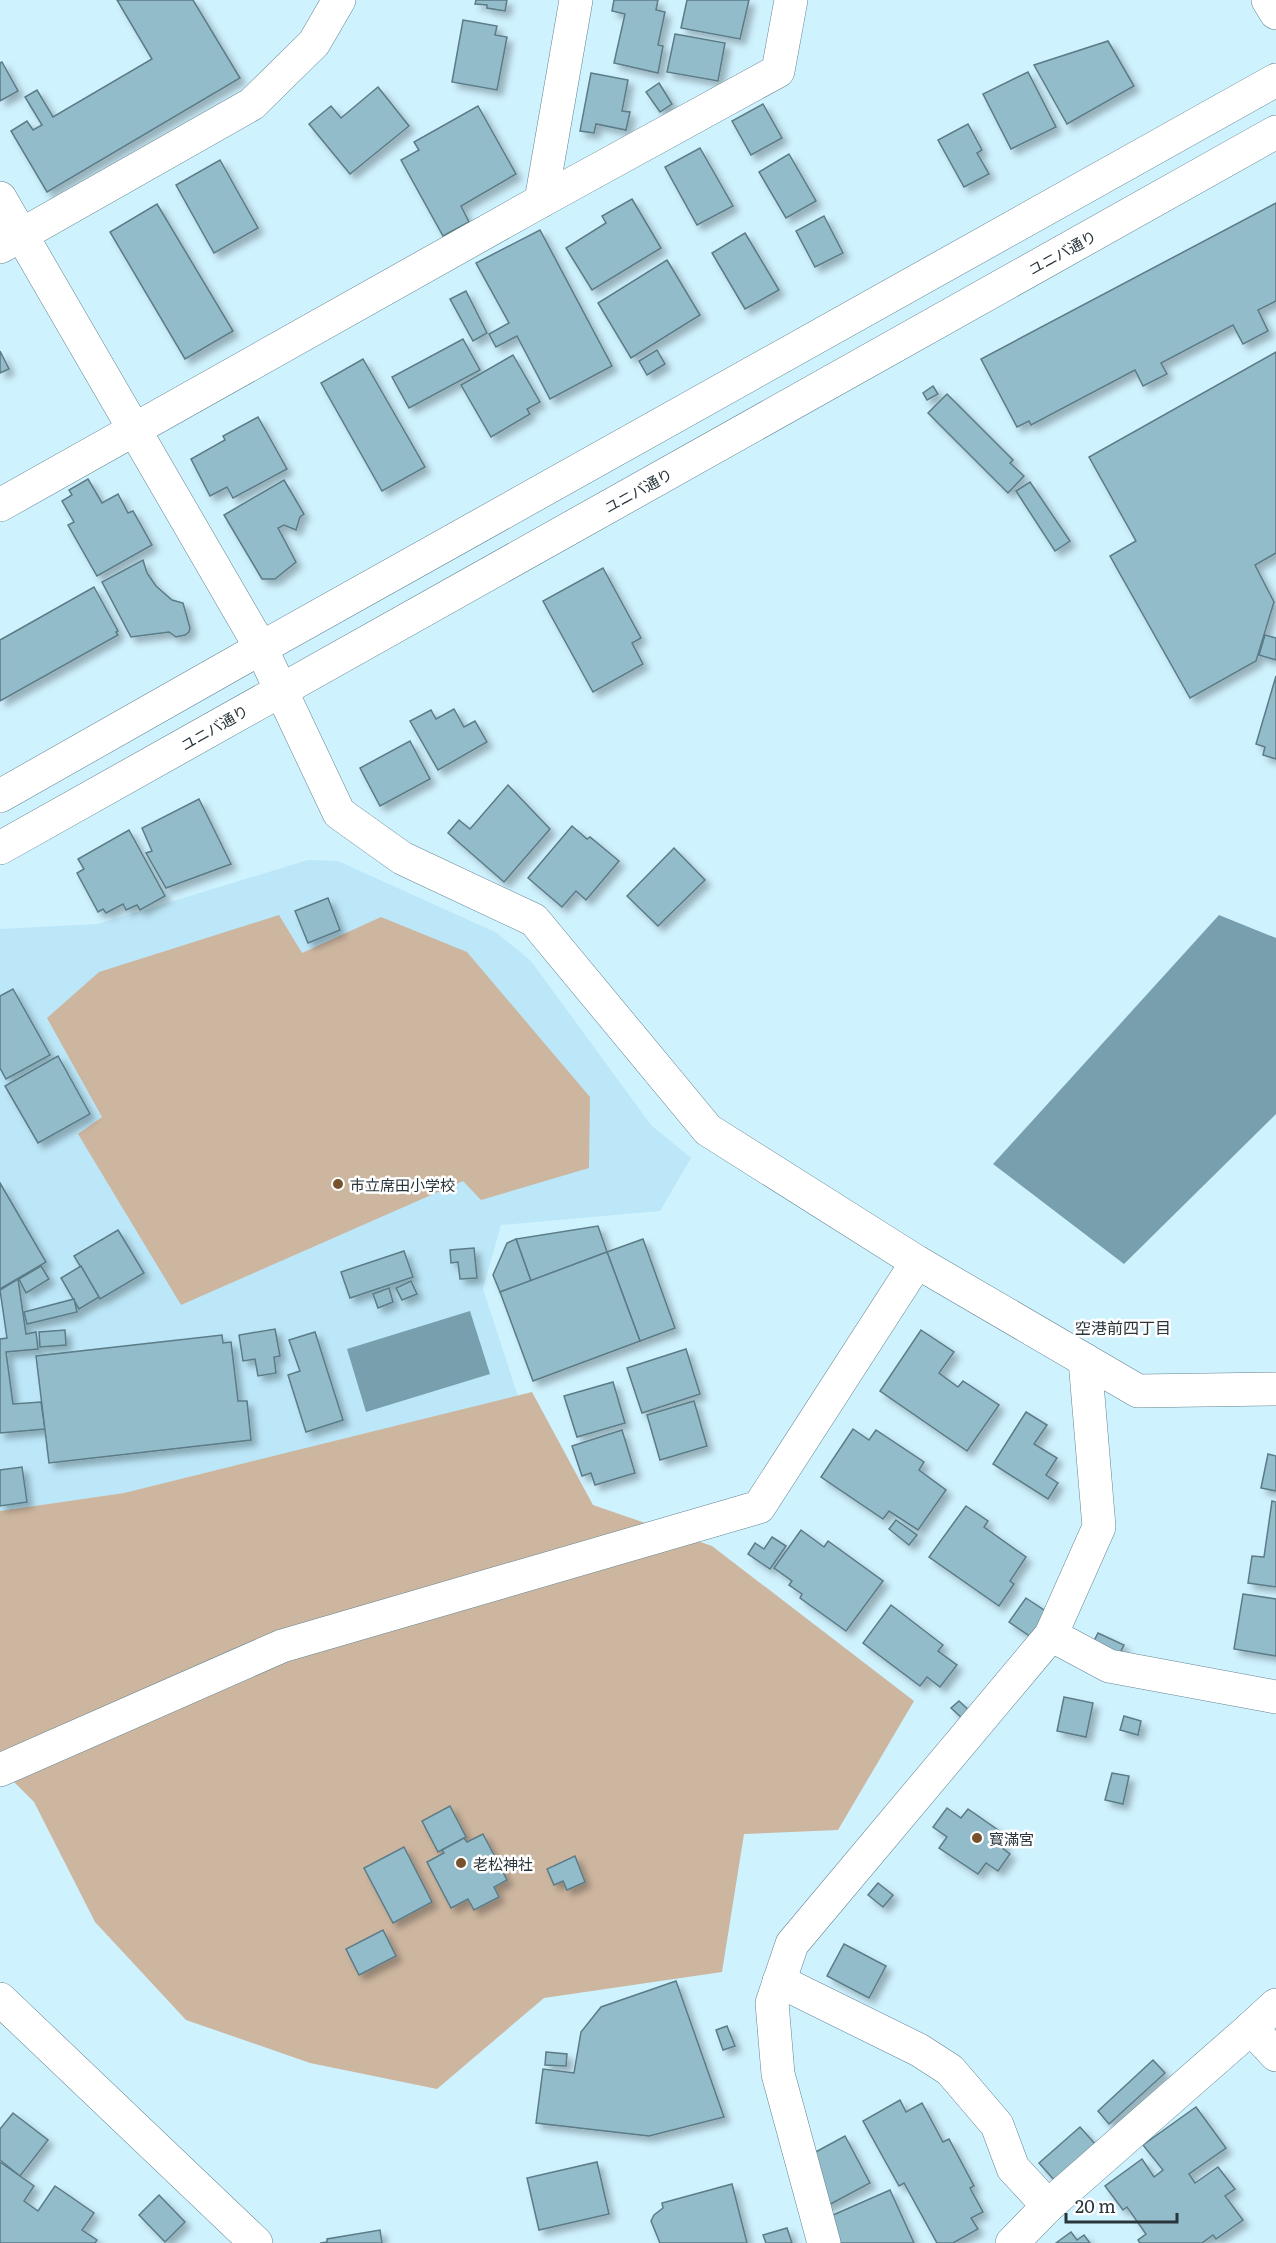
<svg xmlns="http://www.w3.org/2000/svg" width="1276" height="2243" font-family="Literata,'Noto Sans JP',serif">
<defs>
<filter id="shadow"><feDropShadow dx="5.5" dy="5.5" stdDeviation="3" flood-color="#0004"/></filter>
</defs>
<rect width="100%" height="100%" fill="#cff2ff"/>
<polygon fill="#bce7f8" points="308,860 338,861 497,933 531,961 651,1125 691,1158 660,1211 501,1225 483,1289 518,1396 124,1493 0,1511 0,929 98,924"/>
<g fill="#cdb6a0">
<polygon points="279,915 302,953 381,917 467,952 590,1097 589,1168 481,1200 463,1181 181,1305 78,1134 102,1117 47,1018 99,972"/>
<polygon points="532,1392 593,1505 712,1546 914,1701 838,1830 744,1834 722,1972 544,1998 437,2089 310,2063 186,2020 95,1922 34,1802 0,1768 0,1511 124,1493"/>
</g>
<g fill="#779fae">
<polygon points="1219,915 1276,938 1276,1114 1124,1264 993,1164"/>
<polygon points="470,1311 490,1374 366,1412 347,1349"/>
</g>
<g fill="#93bccb" stroke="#5b7b86" stroke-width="1.5" filter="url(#shadow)">
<polygon points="117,0 193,0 240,78 47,192 11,131 27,121 33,130 42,125 25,97 37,90 53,117 152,59"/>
<polygon points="476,0 507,0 505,11 487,8 487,5 475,4"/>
<polygon points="614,0 658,0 656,10 665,12 658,45 663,46 658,73 614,63 625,14 612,11"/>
<polygon points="687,0 749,0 740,39 681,28"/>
<polygon points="463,20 497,26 495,35 507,37 497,90 452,82"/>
<polygon points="675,34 725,43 718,81 667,72"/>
<polygon points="1108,41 1134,86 1067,124 1034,65"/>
<polygon points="2,62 18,91 0,101 0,63"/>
<polygon points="1028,72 1056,127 1011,149 983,94"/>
<polygon points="591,73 628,80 622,111 630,112 626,130 596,124 594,133 580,131"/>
<polygon points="659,83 672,104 660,112 646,92"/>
<polygon points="378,87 409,126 350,174 309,124 331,106 341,118"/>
<polygon points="763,104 782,138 751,155 732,121"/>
<polygon points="478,106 516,174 461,206 469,222 443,236 401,160 419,150 414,142"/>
<polygon points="968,124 982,150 977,153 989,174 964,187 938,140"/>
<polygon points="700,148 733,206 697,225 665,167"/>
<polygon points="789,154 816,201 786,218 759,172"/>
<polygon points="220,160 258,228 214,253 176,185"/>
<polygon points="632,199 661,248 592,290 566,248 606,223 602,216"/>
<polygon points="1276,203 1276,301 1258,310 1268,331 1243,344 1233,325 1161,363 1167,374 1143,386 1135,370 1031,425 1029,421 1017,427 981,359"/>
<polygon points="157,204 233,331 185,359 110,232"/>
<polygon points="824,216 843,253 815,267 796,231"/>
<polygon points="540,230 612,366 550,399 517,336 496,347 489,334 509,323 476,263"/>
<polygon points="745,233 779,290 745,309 712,253"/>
<polygon points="667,260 700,315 631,358 598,303"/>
<polygon points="466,291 487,333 473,341 450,299"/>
<polygon points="463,339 480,370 409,408 392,377"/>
<polygon points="657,350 665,364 647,375 639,361"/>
<polygon points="0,351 9,369 0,373"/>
<polygon points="1276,352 1276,553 1255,565 1274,602 1256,661 1190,698 1110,556 1136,541 1089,457"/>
<polygon points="513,355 540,402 527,409 530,414 491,437 461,385"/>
<polygon points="363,359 425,467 382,491 321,383"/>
<polygon points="933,386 938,394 927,400 923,393"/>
<polygon points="947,394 1013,460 1010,463 1024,476 1008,493 928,413"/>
<polygon points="258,417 287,469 233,498 227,487 210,496 191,459 225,440 223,436"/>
<polygon points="88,479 102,503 118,494 128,513 133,511 152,545 97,576 68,525 74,522 62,501 72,495 69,490"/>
<polygon points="284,480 304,514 300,517 296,530 284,525 278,528 296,562 275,579 262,579 224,515"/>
<polygon points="1030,482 1070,541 1055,551 1016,491"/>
<polygon points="143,560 147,573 156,586 172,600 183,603 190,628 189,632 185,635 176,637 169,632 131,637 102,582"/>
<polygon points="603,568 641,638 632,643 643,664 593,692 543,601"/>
<polygon points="94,587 118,631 116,632 118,635 0,701 0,640"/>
<polygon points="1265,635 1276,638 1276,660 1259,655"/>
<polygon points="1276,676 1276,759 1263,755 1265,747 1256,744"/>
<polygon points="454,709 464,727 475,721 487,742 438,770 410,721 431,710 436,719"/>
<polygon points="410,741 430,779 380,806 360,768"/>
<polygon points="508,785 550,829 504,882 448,833 459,820 470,829"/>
<polygon points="199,799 231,864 166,888 146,853 152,851 142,828"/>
<polygon points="572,826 587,839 590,837 619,861 586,900 576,891 562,907 528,878"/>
<polygon points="129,830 165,896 140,910 137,905 126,910 123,904 106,913 103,909 98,912 77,873 84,869 78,859"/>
<polygon points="674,848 705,880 658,926 627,896"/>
<polygon points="328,898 340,930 308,943 295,911"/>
<polygon points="13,989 50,1055 6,1079 0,1068 0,996"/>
<polygon points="58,1056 90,1114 38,1143 5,1086"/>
<polygon points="0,1183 46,1262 0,1289"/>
<polygon points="598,1226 607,1252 531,1281 516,1239"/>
<polygon points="118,1230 144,1273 100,1299 74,1256"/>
<polygon points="516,1239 531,1281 500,1292 493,1275 507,1243"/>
<polygon points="643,1239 675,1328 640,1341 607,1252"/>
<polygon points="474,1248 477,1278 460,1279 458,1262 451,1263 450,1250"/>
<polygon points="404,1251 413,1277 350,1298 341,1272"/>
<polygon points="607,1252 640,1341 533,1381 500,1292"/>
<polygon points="41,1266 49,1279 26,1293 19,1279"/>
<polygon points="81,1266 99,1297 79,1309 61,1278"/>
<polygon points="18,1279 26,1334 36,1332 38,1349 6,1352 13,1404 41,1402 45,1429 0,1433 0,1339 7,1338 0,1290"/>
<polygon points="411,1281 417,1294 402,1300 396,1288"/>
<polygon points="389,1288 393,1302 378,1308 373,1294"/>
<polygon points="74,1299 77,1312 27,1324 24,1312"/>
<polygon points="275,1329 280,1356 274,1357 276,1373 258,1376 255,1359 243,1361 239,1335"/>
<polygon points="65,1330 66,1345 40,1347 39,1332"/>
<polygon points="921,1330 954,1352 939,1373 958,1387 963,1381 999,1405 967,1451 880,1391"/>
<polygon points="315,1332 343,1420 306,1432 288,1375 300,1371 289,1340"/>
<polygon points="222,1335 223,1343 231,1342 238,1401 247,1401 251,1440 49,1463 36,1356"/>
<polygon points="686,1349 700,1394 642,1413 627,1368"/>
<polygon points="613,1382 625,1423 577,1437 564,1396"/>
<polygon points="694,1401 707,1446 660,1460 647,1415"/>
<polygon points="1026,1412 1047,1425 1034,1444 1057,1458 1046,1475 1058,1483 1048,1499 993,1464"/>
<polygon points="853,1429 869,1440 876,1430 924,1462 919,1470 946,1490 918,1530 889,1511 883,1519 821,1477"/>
<polygon points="622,1430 635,1473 595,1485 591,1473 582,1476 572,1446"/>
<polygon points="1268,1454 1276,1456 1276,1491 1261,1488"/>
<polygon points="22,1467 27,1502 0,1506 0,1470"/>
<polygon points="1272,1501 1276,1502 1276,1587 1248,1583 1252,1556 1264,1557"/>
<polygon points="966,1506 988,1521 984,1527 1026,1557 1010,1581 1014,1584 999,1606 929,1557"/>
<polygon points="896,1520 917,1535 909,1545 889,1529"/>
<polygon points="801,1530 824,1547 828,1541 883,1581 846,1631 800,1598 802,1594 789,1585 792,1581 774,1568"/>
<polygon points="772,1537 786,1546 770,1569 748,1554 755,1543 764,1549"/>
<polygon points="1243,1594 1276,1599 1276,1656 1234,1649"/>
<polygon points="1026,1598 1047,1612 1031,1637 1009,1622"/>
<polygon points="891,1605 943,1645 938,1651 957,1665 940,1687 927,1677 920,1686 863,1643"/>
<polygon points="1098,1633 1124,1645 1118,1657 1092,1645"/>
<polygon points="1064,1697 1093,1703 1086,1737 1057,1731"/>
<polygon points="959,1701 972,1713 965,1721 951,1708"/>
<polygon points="1124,1716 1141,1721 1138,1735 1120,1730"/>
<polygon points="1112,1773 1129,1776 1123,1804 1105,1800"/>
<polygon points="450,1806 466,1837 438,1852 422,1821"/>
<polygon points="947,1808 961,1818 968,1809 1008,1837 1001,1847 1010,1854 998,1871 986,1863 978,1874 939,1848 947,1837 933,1827"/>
<polygon points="483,1834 507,1880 494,1887 499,1897 474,1910 468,1899 451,1908 427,1862 444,1853 442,1850 464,1838 467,1842"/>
<polygon points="404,1847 432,1902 393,1923 364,1868"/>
<polygon points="575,1856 585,1882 567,1890 563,1881 554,1885 547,1869"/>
<polygon points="878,1883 893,1895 883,1907 868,1895"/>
<polygon points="383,1930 396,1956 359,1975 346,1949"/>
<polygon points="844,1944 886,1966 869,1998 827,1976"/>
<polygon points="676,1981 724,2117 649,2136 536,2123 543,2069 574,2073 581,2032 601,2007"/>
<polygon points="727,2026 735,2046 723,2050 716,2030"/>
<polygon points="546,2052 567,2054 566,2066 545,2065"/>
<polygon points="1153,2060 1165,2073 1109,2124 1098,2111"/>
<polygon points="900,2100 906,2112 922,2103 943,2142 949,2139 974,2186 970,2188 983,2212 971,2218 978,2229 953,2243 937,2243 904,2183 899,2186 863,2121"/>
<polygon points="1196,2107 1226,2148 1189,2174 1195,2183 1218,2167 1235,2189 1225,2196 1243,2220 1216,2239 1213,2235 1202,2243 1140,2243 1138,2240 1146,2234 1127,2207 1123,2210 1105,2186 1142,2159 1154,2177 1163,2170 1143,2145"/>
<polygon points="13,2113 48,2140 20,2176 0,2160 0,2129"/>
<polygon points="1080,2127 1096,2145 1055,2181 1039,2163"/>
<polygon points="845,2136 870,2183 823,2208 812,2154"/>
<polygon points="0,2162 34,2186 24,2201 38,2211 55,2186 94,2213 82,2230 97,2240 95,2243 0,2243"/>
<polygon points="597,2162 609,2214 539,2230 527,2178"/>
<polygon points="732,2184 747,2243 660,2243 651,2221 654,2215 663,2208 662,2203"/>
<polygon points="890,2190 914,2243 835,2243 824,2219"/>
<polygon points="159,2195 185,2222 165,2242 139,2215"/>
<polygon points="787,2228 792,2243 766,2243 763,2235"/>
<polygon points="380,2230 382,2243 320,2243 327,2242 327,2239"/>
<polygon points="1071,2232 1077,2240 1084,2235 1090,2243 1056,2243"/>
</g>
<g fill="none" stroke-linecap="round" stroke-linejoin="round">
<g stroke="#64848f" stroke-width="34">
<g id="minor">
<polyline points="1268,0 1276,13"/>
<polyline points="541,201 576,0"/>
<polyline points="0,247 252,104 314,43 339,0"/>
<polyline points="0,505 541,201 778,71 791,0"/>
<polyline points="261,648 339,813 402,858 534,920 708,1130 917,1262 1138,1391 1276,1389"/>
<polyline points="1051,1635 1109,1666 1276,1697"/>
<polyline points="0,1770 282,1646 759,1507 917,1262"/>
<polyline points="779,1981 919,2050 950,2070 997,2125 1013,2168 1048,2206 1251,2028 1276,2055"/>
<polyline points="1251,2028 1276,2005"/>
<polyline points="824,2243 778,2074 772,2003 792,1944 1051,1635 1099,1527 1085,1360"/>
<polyline points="1012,2243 1048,2206"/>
</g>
</g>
<g stroke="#64848f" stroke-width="34">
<g id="tertiary">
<polyline points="0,198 261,648"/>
<polyline points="0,796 261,648 1276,80"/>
<polyline points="0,848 1276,132"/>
<polyline points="0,1999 256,2243"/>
</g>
</g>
<use href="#minor" stroke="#fff" stroke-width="33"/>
<use href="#tertiary" stroke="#fff" stroke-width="33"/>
</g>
<g fill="#77522c" stroke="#fff" stroke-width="2">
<circle cx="338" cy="1184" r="6"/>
<circle cx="977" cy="1838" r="6"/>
<circle cx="461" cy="1863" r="6"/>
</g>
<g text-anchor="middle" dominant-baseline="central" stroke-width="5" stroke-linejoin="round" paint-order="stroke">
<g font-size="15" fill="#28353a" stroke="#fff">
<text transform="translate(1062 252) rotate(-29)">ユニバ通り</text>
<text transform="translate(638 490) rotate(-29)">ユニバ通り</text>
<text transform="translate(214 727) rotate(-30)">ユニバ通り</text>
</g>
<g font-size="15" fill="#28353a" stroke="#fff" text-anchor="start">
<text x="350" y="1184">市立席田小学校</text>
<text x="989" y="1838">寳滿宮</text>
<text x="473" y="1863">老松神社</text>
</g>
<g font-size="16" fill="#28353a" stroke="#fff">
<text x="1123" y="1327">空港前四丁目</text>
</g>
</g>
<path d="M1066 2213v9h111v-9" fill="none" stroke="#28353a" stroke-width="3"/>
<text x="1075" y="2213" font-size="18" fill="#28353a" stroke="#ffffff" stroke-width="4.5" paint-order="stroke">20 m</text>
</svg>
